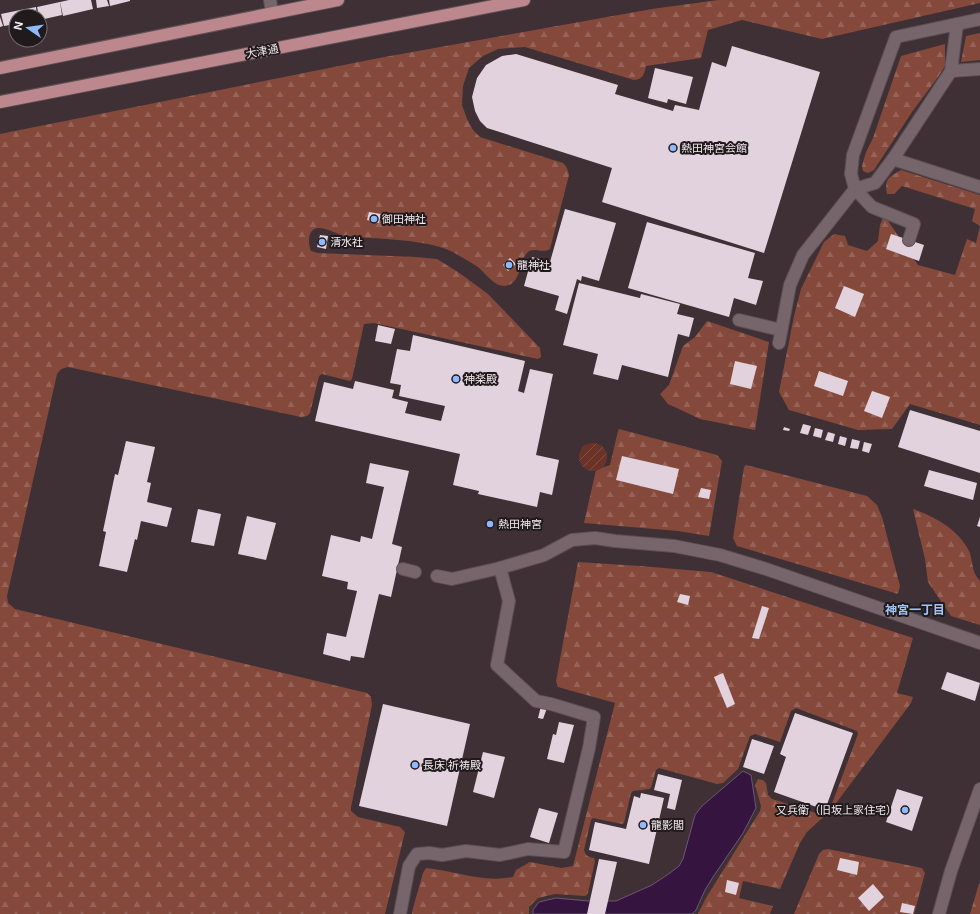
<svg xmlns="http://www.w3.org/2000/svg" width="980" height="914" font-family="Inter,'Noto Sans JP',sans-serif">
<defs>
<pattern id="forest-firs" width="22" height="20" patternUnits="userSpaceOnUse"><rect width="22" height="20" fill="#85493c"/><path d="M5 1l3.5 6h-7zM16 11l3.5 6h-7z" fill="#976358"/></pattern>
<pattern id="garden-furrows" width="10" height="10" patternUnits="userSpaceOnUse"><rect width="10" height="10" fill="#6b3327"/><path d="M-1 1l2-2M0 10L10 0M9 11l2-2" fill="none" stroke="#815147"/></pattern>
</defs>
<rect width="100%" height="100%" fill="#3e3035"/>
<g fill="url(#forest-firs)">
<path d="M 718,0 L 980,0 L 980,3 L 822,39 L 742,20 L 708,30 L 701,58 L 646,66 C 644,75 643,79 634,80 L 525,47 L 498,49 L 483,56 L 469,68 L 463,86 L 462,105 L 467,119 L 473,130 L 480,137 L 563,163 C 567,167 568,170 569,175 L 550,249 C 542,254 533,246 527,253 C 518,262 522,285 504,286 C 494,286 485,273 478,267 C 468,261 456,253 446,249 C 419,239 376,239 346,236 C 337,235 327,227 317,228 C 307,230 308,245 311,251 L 318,253 L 416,257 L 437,259 L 458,272 L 488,294 L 540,348 L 541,357 L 538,359 L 374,323 L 364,324 L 352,379 L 350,381 L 322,374 L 319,376 L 310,413 L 307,416 L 301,417 L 68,367 L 61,369 L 57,374 L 7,596 L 8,603 L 15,609 L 367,693 L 371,697 L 372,705 L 351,807 L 351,811 L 358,817 L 400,827 L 405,832 L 385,914 L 0,914 L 0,134 L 379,58 L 652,9 Z"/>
<polygon points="980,33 980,60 961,62 966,36"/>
<polygon points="945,44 945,66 938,77 912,112 874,170 868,173 863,171 862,166 866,152 873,138 901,56"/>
<path d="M 901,170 L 980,195 L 980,425 L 910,404 L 892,429 L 858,430 L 789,410 L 779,392 L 794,316 L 801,289 L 824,242 L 834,234 L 845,236 L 848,245 L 867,251 L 878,241 L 880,225 L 884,215 L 918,265 L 955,275 L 967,239 L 976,243 L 980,226 L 972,221 L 975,209 L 902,186 L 894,194 L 887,194 C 884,179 889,177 901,170 Z"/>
<polygon points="707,321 769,342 755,430 700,419 668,404 660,394 669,385 683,346 695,337"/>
<polygon points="619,429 717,455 722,461 709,536 678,531 584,523 596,470 610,465 618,431"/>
<polygon points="746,465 867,496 877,505 882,517 900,586 898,594 737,546 733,538 744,467"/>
<path d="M 913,509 C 935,517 956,528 968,549 C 974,560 970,571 980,581 L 980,625 L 951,616 L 928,582 L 925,559 Z"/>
<path d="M 578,562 L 640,566 L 711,572 L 913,638 L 897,693 L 913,697 L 911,703 L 831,810 L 807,832 L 800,843 L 780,889 L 743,881 L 739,898 L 773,906 L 770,914 L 698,914 L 706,898 L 760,811 L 761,806 L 755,785 L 758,779 L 763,780 L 766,783 L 768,795 L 772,799 L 822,815 L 830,809 L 858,734 L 857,731 L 796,708 L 791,711 L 780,742 L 755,734 L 750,736 L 738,769 L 723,783 L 717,784 L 659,768 L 656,770 L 651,788 L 649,789 L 633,791 L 631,793 L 624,823 L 622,824 L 593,818 L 591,820 L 584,850 C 586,856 588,857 594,858 L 595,861 L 588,893 L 585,896 L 555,894 L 538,898 L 529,907 L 529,914 L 412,914 L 413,908 L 423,873 L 426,868 C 457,871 482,883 513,877 L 516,870 L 530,862 L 561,868 L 573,866 L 615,703 L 558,687 L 556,681 Z"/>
<polygon points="828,849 922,868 925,873 914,914 794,914 819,854 823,850"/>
<polygon points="980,883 980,914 970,914 979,884"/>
</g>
<circle fill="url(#garden-furrows)" cx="593" cy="457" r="14"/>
<polygon fill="#351540" stroke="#6e5574" points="743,771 751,775 756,808 743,833 713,877 705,890 696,910 692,914 533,914 533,910 539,902 556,898 588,901 616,901 652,885 670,873 679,866 683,859 695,815 702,806"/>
<g fill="#e1d2dd">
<polygon points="69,0 91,0 93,9 63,16 60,2"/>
<polygon points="96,0 107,0 109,6 97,8"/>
<polygon points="109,0 130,0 130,1 110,6"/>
<polygon points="60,2 62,15 40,20 37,7"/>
<polygon points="36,7 37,16 27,16 26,9"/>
<polygon points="25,9 26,16 16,16 16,24 4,26 1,14"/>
<polygon points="0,17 3,26 0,27"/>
<polygon points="732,46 820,72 764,253 602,202 612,168 487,128 480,121 475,111 472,97 477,78 486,65 502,56 516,54 618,85 615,94 673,111 675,105 699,110 712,62 726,67"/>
<polygon points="655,68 693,77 686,104 668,99 667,103 648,98"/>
<polygon points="565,209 616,223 599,281 582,276 581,281 577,279 567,314 555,310 559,296 524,286 532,257 550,262"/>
<polygon points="369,212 381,214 379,223 367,220"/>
<polygon points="647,222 755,253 748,278 763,281 756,305 734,298 729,317 628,288"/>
<polygon points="891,234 924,245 919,261 886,249"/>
<polygon points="320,235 328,236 326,249 317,247"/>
<polygon points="510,258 516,264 508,271 503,265"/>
<polygon points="579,283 640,298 641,294 680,304 677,314 694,318 689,337 678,334 668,377 622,365 618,380 593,374 598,354 563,345"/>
<polygon points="844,286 864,294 855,317 835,308"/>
<polygon points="378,325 395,329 391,344 375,341"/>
<polygon points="413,335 525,361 518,391 524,393 530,369 553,374 536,455 559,460 552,495 540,492 537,507 478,494 479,491 453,485 460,454 315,421 324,382 353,389 355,381 394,390 392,398 408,402 405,413 441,421 445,406 399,396 401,385 390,383 397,349 410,351"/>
<polygon points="735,361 757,366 751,389 730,384"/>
<polygon points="819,371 848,381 843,396 814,386"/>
<polygon points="872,391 890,397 882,418 864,411"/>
<polygon points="910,410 980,431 980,473 898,447"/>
<polygon points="803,424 811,426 808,435 800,433"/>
<polygon points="784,427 790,429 789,431 783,430"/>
<polygon points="815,428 823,430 821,438 813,436"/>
<polygon points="828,432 835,434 833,442 825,440"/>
<polygon points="840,436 847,438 845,446 838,444"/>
<polygon points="852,439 860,441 858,449 850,448"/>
<polygon points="126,441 155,447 147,482 151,483 147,502 172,508 167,527 141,521 137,540 135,539 127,572 99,566 106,532 103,531 115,474 118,475"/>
<polygon points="864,442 872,444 869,453 862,451"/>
<polygon points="622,456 679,469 673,494 616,480"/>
<polygon points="370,463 409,471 392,544 402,547 391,597 379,594 364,658 351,656 350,661 323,654 327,633 346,637 357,591 347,589 348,582 322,576 331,535 360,542 361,536 372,539 384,487 366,483"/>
<polygon points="929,470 977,483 973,500 924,486"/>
<polygon points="701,488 711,490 709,499 698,497"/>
<polygon points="198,509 221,514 214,546 191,542"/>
<polygon points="247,516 276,523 266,560 238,554"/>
<polygon points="980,517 980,527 977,526"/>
<polygon points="680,594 690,596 688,605 677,602"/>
<polygon points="762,606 769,608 759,639 752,638"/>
<polygon points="947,672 980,683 975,701 941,689"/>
<polygon points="723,673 735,704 727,708 714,677"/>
<polygon points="383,704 470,724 447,826 359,806"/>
<polygon points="541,706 547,708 543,719 538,718"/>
<polygon points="795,713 853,733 825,810 774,792 786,757 780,754"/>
<polygon points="559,722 574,725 564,763 547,759 553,734 556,735"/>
<polygon points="752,739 774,746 764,774 743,767"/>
<polygon points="483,752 505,757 494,798 473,792"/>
<polygon points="658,774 682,780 675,810 667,808 670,794 654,790"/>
<polygon points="897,789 923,797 912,831 886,822"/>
<polygon points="641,793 664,798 649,864 589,850 595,822 626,829 634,796 640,798"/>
<polygon points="539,808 558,813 549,843 530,837"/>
<polygon points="840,858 859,862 857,875 837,870"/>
<polygon points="599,859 617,862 605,914 587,914"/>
<polygon points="727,880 739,883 736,895 725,892"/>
<polygon points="873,884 884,897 869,911 858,898"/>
<polygon points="902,903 915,906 913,914 900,912"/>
</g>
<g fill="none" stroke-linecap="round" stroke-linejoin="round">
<g stroke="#5b4f53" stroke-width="14">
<g id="minor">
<polyline points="270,0 272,12"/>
<polyline points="951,71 980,69"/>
<polyline points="893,159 980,187"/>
<polyline points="909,240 914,224 872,207 855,189 875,183 893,159 951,71 957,24"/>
<polyline points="739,320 781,330"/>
<polyline points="779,343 790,285 803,255 855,189 851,174 853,155 896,37 980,19"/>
<polyline points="403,569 415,572"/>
<polyline points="437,576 452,579 500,568 544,555 572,540 595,538 615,541 674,546 720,555 766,569 980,643"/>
<polyline points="400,914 409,866 417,854 429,853 442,855 466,851 500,855 528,849 564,852 589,748 594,717 551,704 536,701 497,665 509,601 500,568"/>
<polyline points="939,914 951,871 980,789"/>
</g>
</g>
<g stroke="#5b4f53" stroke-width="14">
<g id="major">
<polyline points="0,68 338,0"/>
<polyline points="0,102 524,0"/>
</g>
</g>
<use href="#minor" stroke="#76666c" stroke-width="12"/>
<use href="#major" stroke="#bc878d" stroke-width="12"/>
</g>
<g fill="#8eb9fd" stroke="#211a1d" stroke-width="1.5">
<circle cx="673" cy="148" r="4"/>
<circle cx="374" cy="219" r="4"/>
<circle cx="322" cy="242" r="4"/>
<circle cx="509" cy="265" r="4"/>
<circle cx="456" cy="379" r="4"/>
<circle cx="490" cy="524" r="4"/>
<circle cx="415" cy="765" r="4"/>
<circle cx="905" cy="810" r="4"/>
<circle cx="643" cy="825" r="4"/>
</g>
<g text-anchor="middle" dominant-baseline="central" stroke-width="4" stroke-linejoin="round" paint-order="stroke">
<g font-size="11" fill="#f4ebee" stroke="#211a1d">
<text transform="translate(262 51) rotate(-11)">大津通</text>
</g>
<g font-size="11" fill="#f4ebee" stroke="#211a1d" text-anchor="start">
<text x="681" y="148">熱田神宮会館</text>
<text x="382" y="219">御田神社</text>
<text x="330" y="242">清水社</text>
<text x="517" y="265">龍神社</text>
<text x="464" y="379">神楽殿</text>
<text x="498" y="524">熱田神宮</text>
<text x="423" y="765">長床 祈祷殿</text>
<text x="897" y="810" text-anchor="end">又兵衛（旧坂上家住宅）</text>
<text x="651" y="825">龍影閣</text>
</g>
<g font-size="12" font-weight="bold" fill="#a2c2f5" stroke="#211a1d">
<text x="915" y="609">神宮一丁目</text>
</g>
</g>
<g transform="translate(28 28) rotate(283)"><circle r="19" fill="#211a1d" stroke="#756e71"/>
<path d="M0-3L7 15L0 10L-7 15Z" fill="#8eb9fd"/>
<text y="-6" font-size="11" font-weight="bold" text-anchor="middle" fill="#f4ebee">N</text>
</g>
</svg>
